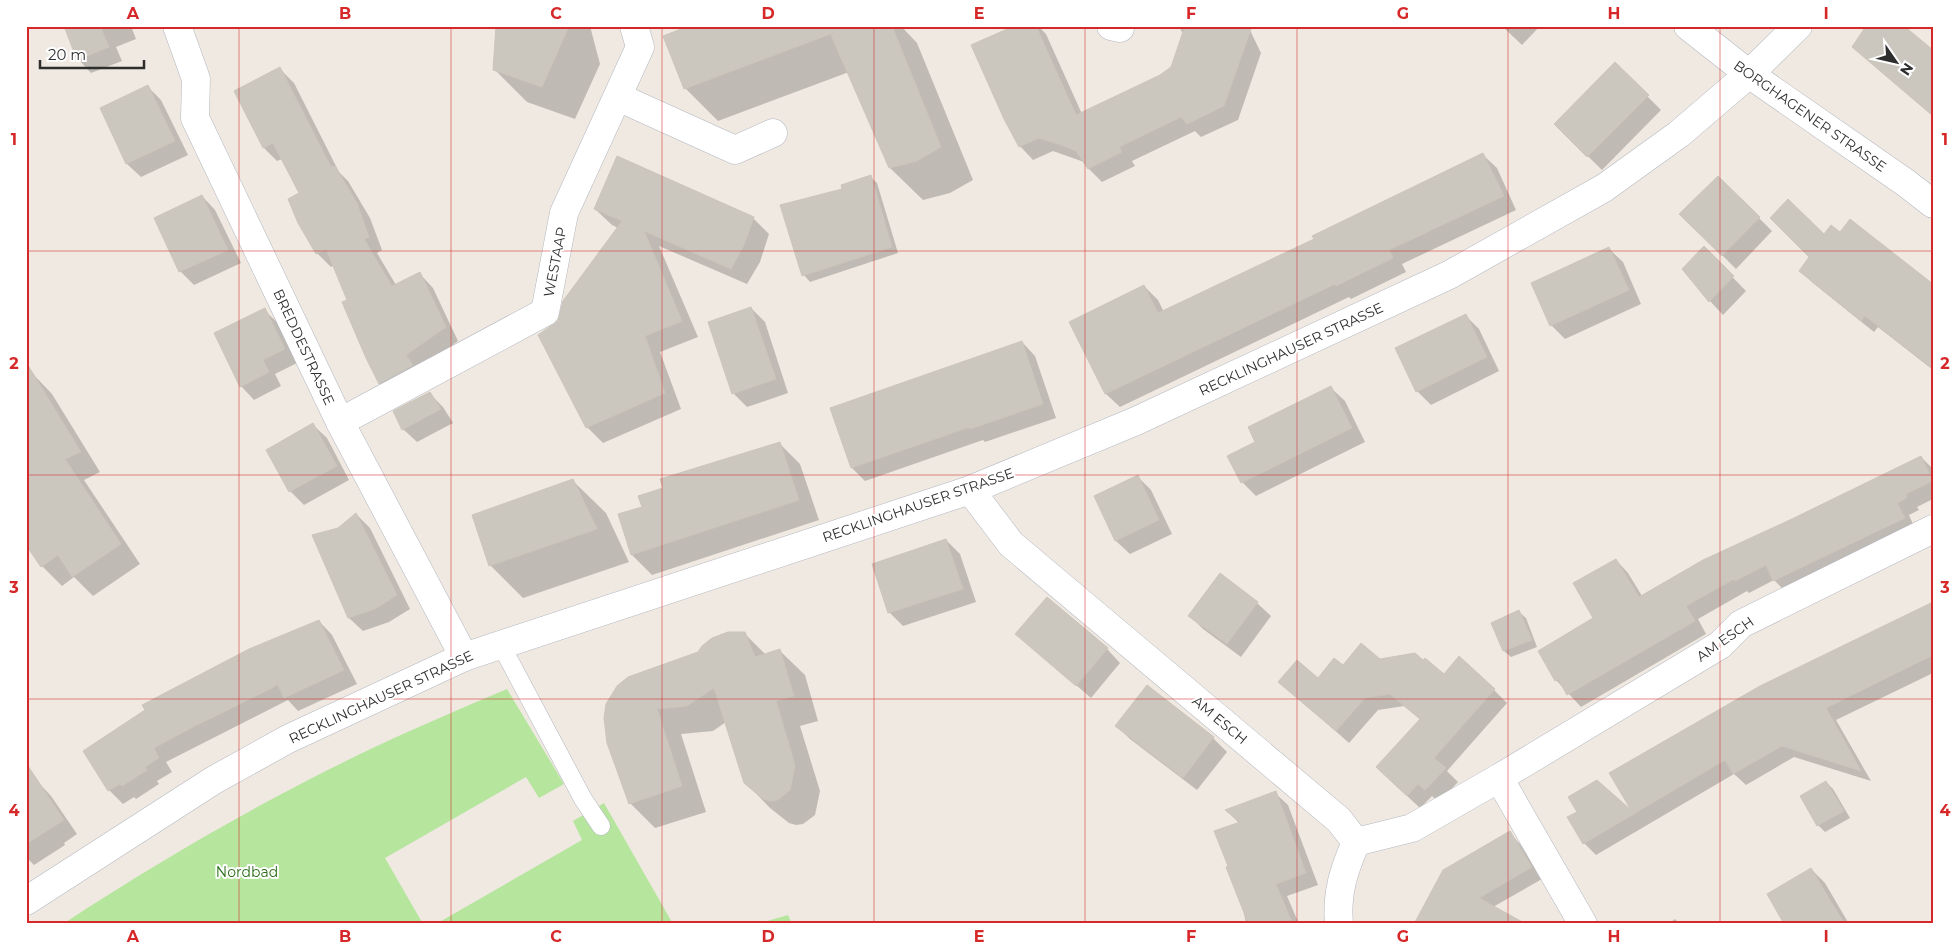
<svg xmlns="http://www.w3.org/2000/svg" width="1959" height="950" font-family="Montserrat,sans-serif">
<rect width="100%" height="100%" fill="#efe9e1"/>
<g fill="#b6e59e">
<path d="M 507,689 L 564,784 L 539,798 L 526,777 L 385,858 L 423,924 L 63,924 C 156,863 252,807 352,758 C 403,733 455,711 507,689 Z"/>
<polygon points="604,803 673,924 436,924 582,840 573,821"/>
<polygon points="788,915 792,924 757,924"/>
</g>
<g fill="#0003">
<polygon points="65,26 131,26 136,39 116,47 122,61 91,73 78,59"/>
<polygon points="497,26 590,26 600,64 575,119 527,102 494,69"/>
<polygon points="834,26 837,33 852,26 901,26 917,43 973,180 950,193 923,200 890,168 849,72 718,121 686,89 665,37"/>
<polygon points="1017,26 1038,26 1046,34 1082,114 1160,76 1172,68 1184,36 1179,26 1248,26 1261,53 1238,120 1201,137 1195,131 1132,161 1135,166 1102,182 1089,169 1084,162 1053,151 1033,160 1020,146"/>
<polygon points="1502,26 1540,26 1522,45"/>
<polygon points="1615,64 1661,110 1602,170 1555,124"/>
<polygon points="280,69 294,83 339,172 348,181 370,218 382,250 377,253 396,285 420,274 433,288 458,341 418,369 393,396 380,383 334,265 331,267 317,253 301,193 282,159 277,161 264,148"/>
<polygon points="148,87 161,100 188,155 141,177 127,164 101,109"/>
<polygon points="1483,155 1497,168 1516,210 1402,264 1406,272 1351,299 1349,297 1120,407 1106,394 1071,322 1144,286 1158,300 1164,312 1316,240"/>
<polygon points="870,177 877,183 898,253 810,282 804,275 844,189"/>
<polygon points="1718,177 1772,231 1736,269 1681,214"/>
<polygon points="202,196 215,210 241,263 194,285 180,271"/>
<polygon points="595,209 753,218 769,234 760,262 747,284 659,246 698,337 660,352 681,409 603,443 587,427 559,322 618,228 612,225"/>
<polygon points="1840,234 1933,286 1933,370 1878,327 1874,332 1813,283 1801,271 1824,236"/>
<polygon points="1704,248 1746,291 1723,315 1710,301"/>
<polygon points="1609,249 1623,262 1641,304 1565,339 1551,325"/>
<polygon points="751,308 765,322 788,393 747,407 733,393"/>
<polygon points="264,310 278,323 297,363 275,374 281,386 254,400 241,386"/>
<polygon points="1465,315 1479,329 1499,371 1431,405 1417,391"/>
<polygon points="1022,342 1035,356 1056,418 985,442 983,440 865,481 852,468"/>
<polygon points="33,374 52,394 100,472 84,480 140,564 93,596 74,577 62,586 42,566"/>
<polygon points="1331,388 1345,401 1365,442 1256,496 1242,482"/>
<polygon points="429,393 443,407 453,423 417,442 403,429"/>
<polygon points="313,425 327,438 349,480 304,505 290,491"/>
<polygon points="780,444 800,464 819,520 652,575 632,555 619,515 643,508 664,489"/>
<polygon points="1921,457 1933,469 1933,499 1917,507 1919,510 1909,515 1916,531 1787,593 1774,580 1749,593 1747,591 1698,619 1706,634 1581,707 1556,680 1539,652 1595,619 1616,560 1628,573 1642,596"/>
<polygon points="1138,477 1151,490 1172,534 1130,554 1116,541 1095,496"/>
<polygon points="573,481 606,513 629,562 523,598 490,565"/>
<polygon points="356,514 370,528 410,609 389,622 363,631 349,618 314,535 338,529"/>
<polygon points="946,540 960,554 976,602 903,626 889,612"/>
<polygon points="1257,603 1271,616 1241,657 1203,629 1190,616"/>
<polygon points="1933,604 1933,673 1836,720 1871,781 1794,757 1746,785 1734,774 1596,855 1584,843 1569,818 1579,812 1597,781 1635,815 1611,774"/>
<polygon points="1519,612 1526,618 1537,647 1511,657 1504,651 1493,623"/>
<polygon points="319,621 332,635 357,684 298,711 288,700 166,762 172,772 157,781 159,784 136,799 134,797 123,804 109,790 84,752"/>
<polygon points="745,634 766,655 779,650 805,675 818,721 800,726 820,791 815,815 803,824 796,825 789,823 770,808 745,782 726,722 713,731 681,734 706,812 655,828 630,803 609,743 699,653"/>
<polygon points="1017,634 1107,649 1120,663 1091,698"/>
<polygon points="1380,660 1494,690 1507,703 1447,771 1458,782 1439,802 1432,796 1420,808 1390,780 1421,720 1404,706 1378,710 1349,743 1280,682 1318,679 1343,667"/>
<polygon points="1147,687 1213,738 1227,752 1197,790 1130,739 1117,726"/>
<polygon points="38,782 51,796 77,834 64,843 65,845 34,865 26,857 26,789"/>
<polygon points="1826,782 1833,789 1850,818 1825,832 1818,825"/>
<polygon points="1275,793 1288,805 1318,885 1287,896 1299,924 1246,924 1243,907 1239,823 1227,811"/>
<polygon points="1509,833 1520,844 1542,879 1493,907 1415,924"/>
<polygon points="1811,869 1825,883 1849,924 1787,924"/>
<polygon points="1675,919 1680,924 1668,924"/>
</g>
<g fill="#cbc7bf" stroke="#cbc5ba">
<polygon points="64,26 100,26 109,47 77,60"/>
<polygon points="496,26 569,26 542,87 493,70"/>
<polygon points="689,26 845,26 845,28 849,26 892,26 941,147 917,161 889,168 831,35 836,32 684,89 663,36"/>
<polygon points="1014,26 1036,26 1076,115 1160,75 1171,67 1185,26 1252,26 1224,106 1187,124 1181,117 1119,147 1122,152 1088,169 1076,151 1058,144 1039,138 1019,147 1004,119 971,45"/>
<polygon points="1866,26 1904,26 1933,50 1933,116 1852,47"/>
<polygon points="1615,62 1649,95 1587,157 1554,124"/>
<polygon points="280,67 331,167 335,166 357,203 369,237 364,239 392,286 420,272 446,327 406,355 413,365 379,384 366,358 342,302 347,300 326,249 316,254 298,223 288,199 299,193 273,143 263,148 234,91"/>
<polygon points="148,85 175,141 126,164 100,108"/>
<polygon points="1483,153 1504,196 1389,250 1393,258 1336,286 1335,284 1105,394 1069,322 1144,285 1158,313 1314,239 1312,236"/>
<polygon points="617,156 754,217 744,245 731,269 644,231 682,321 645,336 665,393 586,428 538,335 558,321 563,301 622,221 594,209"/>
<polygon points="871,175 892,247 802,276 780,205 842,189 841,185"/>
<polygon points="1718,176 1760,217 1722,256 1679,214"/>
<polygon points="202,195 228,250 179,272 154,218"/>
<polygon points="1788,199 1824,234 1831,225 1840,232 1850,219 1933,284 1933,369 1865,316 1861,321 1799,271 1809,257 1770,218"/>
<polygon points="1704,246 1734,276 1709,302 1682,269"/>
<polygon points="1609,247 1629,290 1550,326 1531,283"/>
<polygon points="751,307 776,379 732,394 708,322"/>
<polygon points="265,308 285,349 263,360 269,372 240,387 214,333"/>
<polygon points="1466,314 1487,357 1416,392 1395,348"/>
<polygon points="1022,341 1043,404 970,429 970,427 851,468 830,408"/>
<polygon points="26,362 81,452 65,459 121,544 72,577 58,555 41,567 26,545"/>
<polygon points="1331,386 1352,428 1241,483 1227,456 1255,442 1248,427"/>
<polygon points="430,392 441,409 402,430 393,411"/>
<polygon points="313,423 337,466 289,492 266,450"/>
<polygon points="780,442 799,500 631,555 618,514 642,507 638,496 663,488 660,479"/>
<polygon points="1921,456 1933,481 1906,494 1907,498 1897,503 1905,518 1773,581 1766,565 1735,581 1734,579 1686,606 1695,621 1567,695 1558,679 1555,681 1538,651 1593,618 1573,583 1616,559 1639,597 1703,560 1794,518"/>
<polygon points="1138,475 1159,520 1115,541 1094,496"/>
<polygon points="573,479 597,529 489,566 472,515"/>
<polygon points="356,513 397,595 375,609 348,618 312,535 338,528"/>
<polygon points="946,539 963,589 888,613 872,564"/>
<polygon points="1220,573 1258,602 1227,644 1188,616"/>
<polygon points="1047,597 1108,648 1076,686 1015,634"/>
<polygon points="1933,602 1933,655 1826,708 1861,771 1782,746 1733,774 1725,760 1583,844 1567,817 1577,812 1568,797 1597,780 1631,810 1609,773 1760,686"/>
<polygon points="1519,610 1532,640 1503,651 1491,623"/>
<polygon points="319,620 344,670 284,698 277,684 274,687 195,726 154,748 159,758 145,767 147,770 122,786 120,784 108,791 83,751 145,710 142,705 249,649"/>
<polygon points="728,632 745,632 755,657 780,649 794,696 776,701 795,765 790,790 778,800 770,801 763,799 744,783 714,688 687,706 657,709 682,786 629,804 607,743 604,718 606,704 617,686 628,677 698,652 702,646 712,638"/>
<polygon points="1361,643 1380,659 1415,653 1423,660 1425,658 1444,674 1459,656 1495,689 1434,758 1446,768 1425,790 1418,784 1407,796 1376,767 1420,719 1390,694 1365,698 1336,731 1278,682 1297,660 1318,678 1334,658 1343,665"/>
<polygon points="1147,685 1214,737 1183,778 1115,726"/>
<polygon points="26,763 64,820 26,844"/>
<polygon points="1826,781 1844,811 1817,826 1800,796"/>
<polygon points="1276,791 1306,873 1276,884 1291,920 1248,923 1226,867 1228,866 1214,831 1240,822 1225,810"/>
<polygon points="1510,831 1532,867 1479,898 1526,924 1414,924 1443,870"/>
<polygon points="1811,868 1827,895 1845,924 1784,924 1767,894"/>
</g>
<g fill="none" stroke-linecap="round" stroke-linejoin="round">
<g stroke="#b4b7c1" stroke-width="19">
<polyline id="service" points="501,645 583,799 601,826"/>
</g>
<g stroke="#b4b7c1" stroke-width="29">
<g id="minor">
<polyline points="177,26 196,79 195,118 340,422 464,657"/>
<polyline points="1111,26 1120,28"/>
<polyline points="1688,26 1749,74 1906,183 1933,204"/>
<polyline points="618,97 735,150 773,133"/>
<polyline points="340,422 545,312 564,213 640,47 634,26"/>
<polyline points="970,490 1011,544 1339,820 1356,842"/>
<polyline points="1499,778 1583,924"/>
<polyline points="1356,842 1412,828 1499,778 1720,645 1741,624 1933,529"/>
<path d="M 1339,924 C 1336,893 1344,870 1356,842"/>
</g>
</g>
<g stroke="#b4b7c1" stroke-width="29">
<polyline id="tertiary" points="26,901 214,780 288,739 464,657 970,490 1136,421 1449,275 1604,188 1679,134 1749,74 1798,26"/>
</g>
<use href="#service" stroke="#fff" stroke-width="18"/>
<use href="#minor" stroke="#fff" stroke-width="28"/>
<use href="#tertiary" stroke="#fff" stroke-width="28"/>
</g>
<path fill="none" stroke="#d62828" stroke-width="1" stroke-opacity="0.55" d="M 239,26 L 239,924M 451,26 L 451,924M 662,26 L 662,924M 874,26 L 874,924M 1085,26 L 1085,924M 1297,26 L 1297,924M 1508,26 L 1508,924M 1720,26 L 1720,924M 26,251 L 1933,251M 26,475 L 1933,475M 26,699 L 1933,699"/>
<g text-anchor="middle" dominant-baseline="central" stroke-width="4" stroke-linejoin="round" paint-order="stroke">
<g font-size="14" fill="#2e2e2e" stroke="#fff">
<text transform="translate(1810 116) rotate(35)">BORGHAGENER STRASSE</text>
<text transform="translate(555 262) rotate(-79)">WESTAAP</text>
<text transform="translate(304 347) rotate(65)">BREDDESTRASSE</text>
<text transform="translate(1291 349) rotate(-25)">RECKLINGHAUSER STRASSE</text>
<text transform="translate(918 505) rotate(-19)">RECKLINGHAUSER STRASSE</text>
<text transform="translate(1725 639) rotate(-35)">AM ESCH</text>
<text transform="translate(381 697) rotate(-25)">RECKLINGHAUSER STRASSE</text>
<text transform="translate(1220 720) rotate(40)">AM ESCH</text>
</g>
<g font-size="14" fill="#2c6e1b" stroke="#fff">
<text x="247" y="872">Nordbad</text>
</g>
</g>
<rect width="1959" height="950" fill="none" stroke="#ffffff" stroke-width="55"/>
<g transform="translate(1896 62) rotate(124)" stroke="#ffffff" stroke-width="4" paint-order="stroke">
<path d="M0-4L9 19L0 12L-9 19Z" fill="#2e2e2e"/>
<text y="-8" font-size="14" font-weight="bold" text-anchor="middle" fill="#2e2e2e">N</text>
</g>
<path d="M40 60v8h104v-8" fill="none" stroke="#2e2e2e" stroke-width="2.5"/>
<text x="48" y="60" font-size="15" fill="#2e2e2e" stroke="#ffffff" stroke-width="4" paint-order="stroke">20 m</text>
<rect x="28" y="28" width="1904" height="894" fill="none" stroke="#d62828" stroke-width="2"/>
<g font-size="16" text-anchor="middle" font-weight="bold" fill="#d62828">
<text x="133" y="19">A</text>
<text x="345" y="19">B</text>
<text x="556" y="19">C</text>
<text x="768" y="19">D</text>
<text x="979" y="19">E</text>
<text x="1191" y="19">F</text>
<text x="1403" y="19">G</text>
<text x="1614" y="19">H</text>
<text x="1826" y="19">I</text>
<text x="14" y="145">1</text>
<text x="1945" y="145">1</text>
<text x="14" y="369">2</text>
<text x="1945" y="369">2</text>
<text x="14" y="593">3</text>
<text x="1945" y="593">3</text>
<text x="14" y="816">4</text>
<text x="1945" y="816">4</text>
<text x="133" y="942">A</text>
<text x="345" y="942">B</text>
<text x="556" y="942">C</text>
<text x="768" y="942">D</text>
<text x="979" y="942">E</text>
<text x="1191" y="942">F</text>
<text x="1403" y="942">G</text>
<text x="1614" y="942">H</text>
<text x="1826" y="942">I</text>
</g>
</svg>
